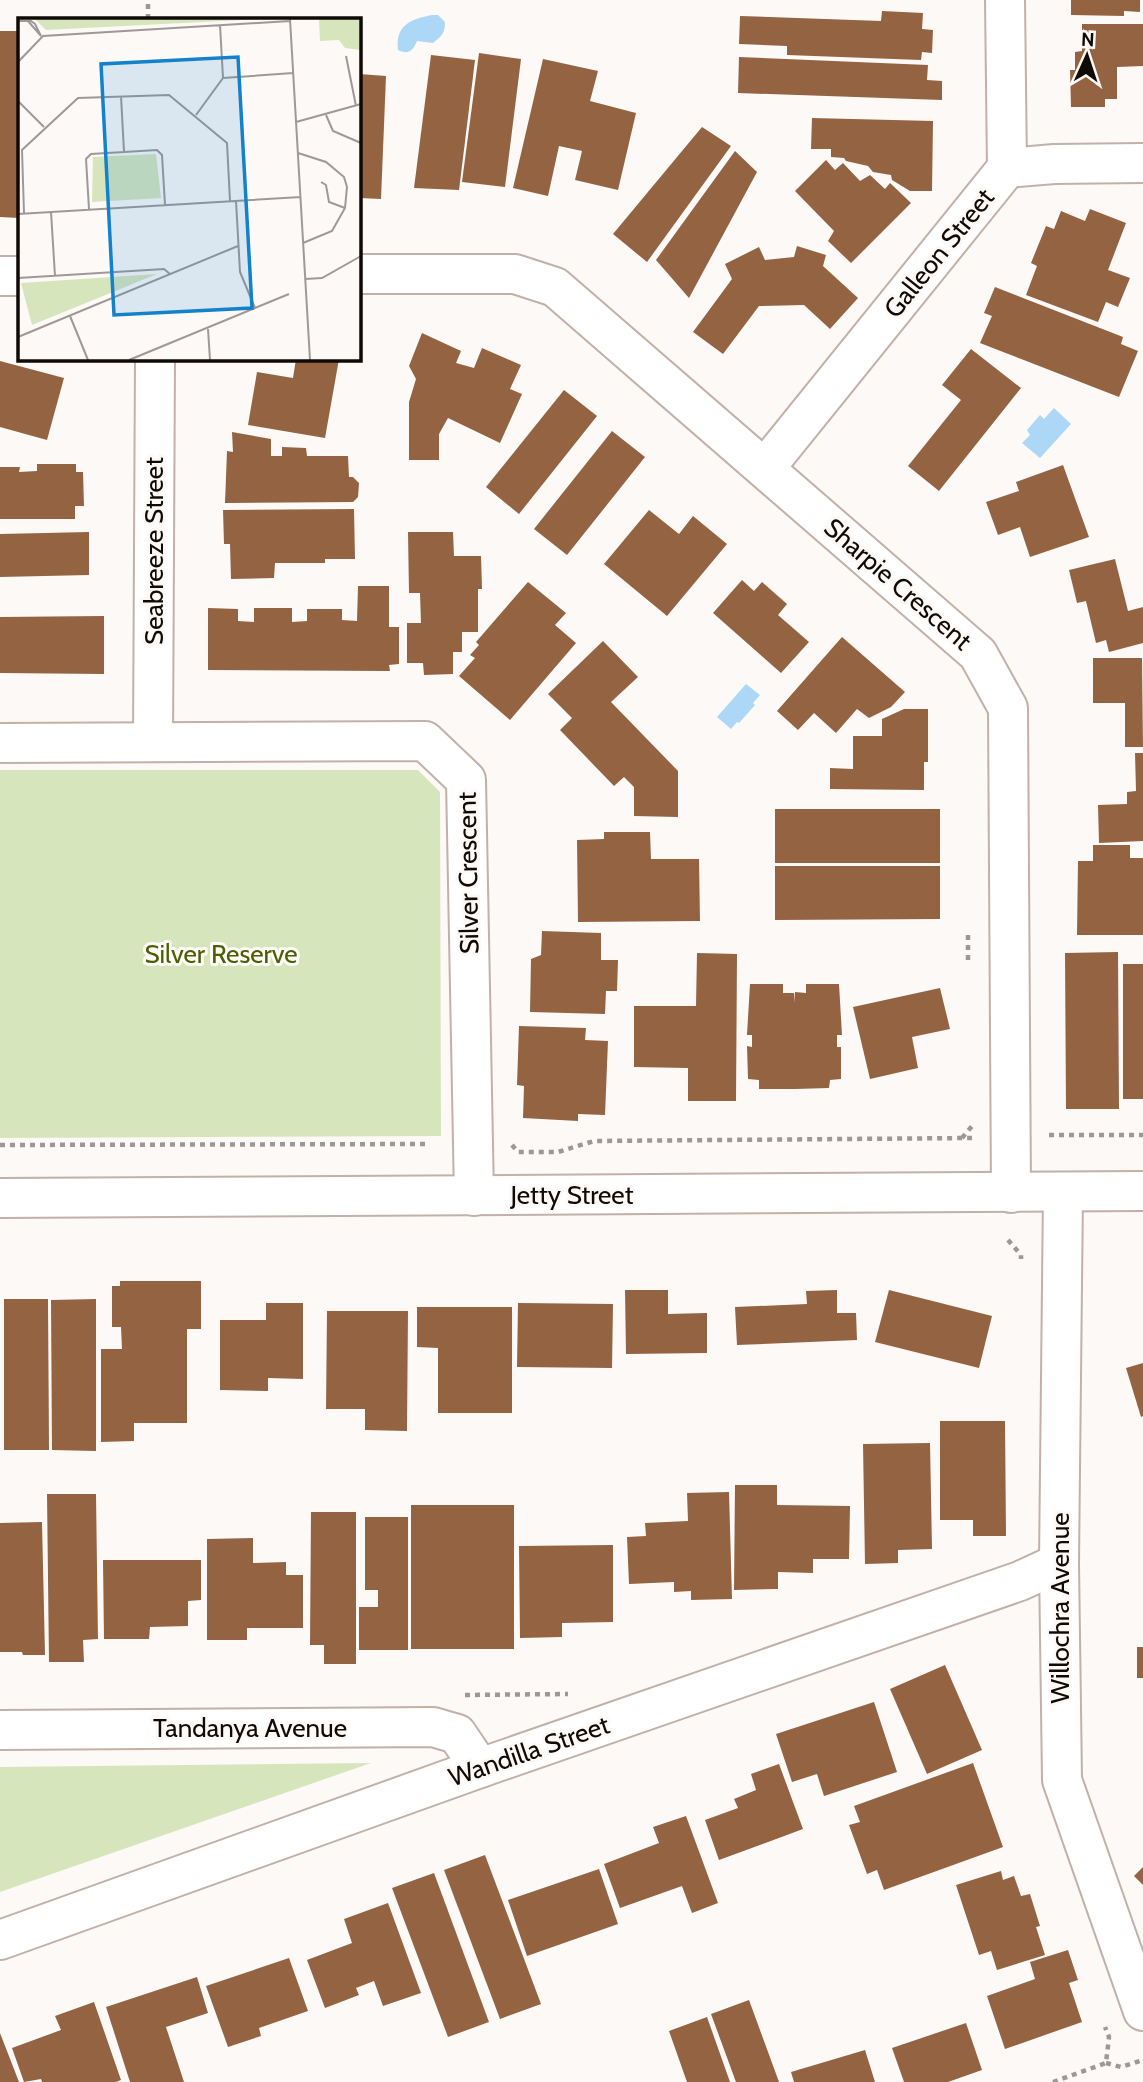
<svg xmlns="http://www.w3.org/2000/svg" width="1143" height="2082" font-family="Cabin,sans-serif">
<rect width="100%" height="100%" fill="#fdf9f7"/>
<g fill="#d7e5bc">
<polygon points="0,770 418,770 440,792 441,1136 0,1138"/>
<polygon points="371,1763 0,1892 0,1767"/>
</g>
<g fill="#acd7f7">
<path d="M 432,15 L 438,15 L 445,22 C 445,33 442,36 433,43 L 417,41 C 413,51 408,55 398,50 C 395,25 411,19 432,15 Z"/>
<polygon points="1054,408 1071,424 1040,458 1022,443 1030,435 1027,430 1040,415 1044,419"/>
<polygon points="746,684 760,695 753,703 755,705 739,723 737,722 731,729 717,717"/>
</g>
<g fill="#946342">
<polygon points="1071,0 1140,0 1140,12 1124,11 1124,16 1071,15"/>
<polygon points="882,11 923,13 922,29 933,30 932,53 922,52 921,60 787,55 787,46 739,44 740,16 881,21"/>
<polygon points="1082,24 1143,24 1143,66 1117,67 1117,99 1105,99 1105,107 1071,107 1070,70 1075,70 1075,52 1082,51"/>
<polygon points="0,31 19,31 19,218 0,217"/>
<polygon points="479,53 521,59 505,187 462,182"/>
<polygon points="431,55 475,60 459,190 414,188"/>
<polygon points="739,57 928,65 927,80 942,81 942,100 738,93"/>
<polygon points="543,59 598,71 590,101 636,113 618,190 575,180 582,151 559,146 548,196 513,188"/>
<polygon points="359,74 386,76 381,199 359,198"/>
<polygon points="812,118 933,121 932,191 910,191 892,180 891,175 873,172 868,166 846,161 844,158 831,157 831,149 811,149"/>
<polygon points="702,127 731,146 647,262 613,234"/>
<polygon points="735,151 757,172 689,298 656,260"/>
<polygon points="826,160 835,170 843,163 860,181 870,175 885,189 890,183 911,203 851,263 828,241 834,231 795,191"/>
<polygon points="1090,209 1126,223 1108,270 1130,278 1118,307 1106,302 1098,322 1026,295 1037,266 1031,263 1046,226 1054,229 1061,211 1085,221"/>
<polygon points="797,246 826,255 823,266 858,298 830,329 804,305 759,306 723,354 693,332 732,279 725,264 759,247 765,260 794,257"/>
<polygon points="995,287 1123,337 1121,344 1138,351 1119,397 980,343 992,316 984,313"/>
<polygon points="422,333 461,351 456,363 474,368 482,348 521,365 510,389 522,394 500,443 448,418 439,434 439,460 409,460 409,402 416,379 409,366"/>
<polygon points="971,349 1021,388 939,491 908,466 961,400 942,385"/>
<polygon points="296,359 339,359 325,438 248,425 257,372 293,378"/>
<polygon points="0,361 64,378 47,440 0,427"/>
<polygon points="564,390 597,416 519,514 486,487"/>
<polygon points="612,431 645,457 567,555 534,529"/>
<polygon points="232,432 271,439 271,456 282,456 282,447 306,448 307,456 348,456 349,477 353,477 359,483 358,497 353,502 225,503 227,451 233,452"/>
<polygon points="37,464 76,464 76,472 83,472 84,506 75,506 75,519 0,519 0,467 20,467 19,472 37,471"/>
<polygon points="1063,465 1089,537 1030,557 1020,527 998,535 986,502 1019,491 1016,482"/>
<polygon points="354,509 355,559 325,559 325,563 275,563 274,578 231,579 230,544 224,544 223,510"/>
<polygon points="649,510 679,534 693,516 727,544 667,616 604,564"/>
<polygon points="89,532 89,575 0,577 0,534"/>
<polygon points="408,532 453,532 454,556 481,556 482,589 478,589 478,632 462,632 462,652 453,652 453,674 424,675 423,663 407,663 407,623 421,623 420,593 409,593"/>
<polygon points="1115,559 1128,611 1143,607 1143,643 1109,652 1106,640 1096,643 1086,601 1077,603 1069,570"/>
<polygon points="742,580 754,591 762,582 787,604 778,615 809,642 781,673 713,613"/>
<polygon points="528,582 566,613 555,625 576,643 510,720 459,676 475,658 470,655 479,645 476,642"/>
<polygon points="358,586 389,586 389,627 399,627 399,664 389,665 390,671 208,670 208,608 238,609 238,621 254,622 254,608 292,608 292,622 307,621 307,609 342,609 342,620 357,621"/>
<polygon points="104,616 104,674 0,673 0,617"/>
<polygon points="842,637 905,692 891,707 869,718 857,709 836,733 814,713 798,730 777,711"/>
<polygon points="603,641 638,677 611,702 678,771 678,817 634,816 634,787 624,777 614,786 560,730 572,718 548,694"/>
<polygon points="1093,658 1142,658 1143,747 1125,747 1125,703 1093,703"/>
<polygon points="904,709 928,709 928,762 924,762 924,790 830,789 830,768 853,769 853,736 882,736 882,719"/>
<polygon points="1135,753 1143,753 1143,841 1099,843 1098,805 1127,804 1127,792 1136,791"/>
<rect x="775" y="809" width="165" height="54"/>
<polygon points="604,832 650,832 651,859 699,859 700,921 578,922 577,840 604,839"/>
<polygon points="1093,845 1130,845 1130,858 1143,858 1143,935 1077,935 1078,861 1093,861"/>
<polygon points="775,866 940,866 940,919 775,920"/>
<polygon points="542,931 601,933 601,960 618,960 617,991 606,991 605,1014 530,1012 531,959 541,955"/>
<polygon points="1118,952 1119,1109 1066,1109 1065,953"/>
<polygon points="697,953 737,954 736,1101 688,1101 688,1068 634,1067 634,1006 696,1006"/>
<rect x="1123" y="964" width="20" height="135"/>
<polygon points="750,984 783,984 783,993 794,993 794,1003 795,992 806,993 806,984 839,984 842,1035 837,1035 837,1047 841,1047 841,1079 830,1080 829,1088 795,1089 759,1089 759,1080 748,1079 747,1046 752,1047 752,1035 747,1035"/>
<polygon points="940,988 950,1029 912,1037 918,1068 870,1079 853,1007"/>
<polygon points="519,1026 586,1028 585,1040 608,1041 605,1115 578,1114 578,1121 523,1118 524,1086 517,1085"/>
<polygon points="120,1281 201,1281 201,1329 187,1329 187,1423 134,1423 134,1441 101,1442 101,1349 122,1349 121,1327 112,1327 112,1286 120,1286"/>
<polygon points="625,1290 668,1290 668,1314 707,1313 707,1353 626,1354"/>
<polygon points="837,1290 837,1313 856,1313 857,1340 737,1345 735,1307 807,1304 806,1291"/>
<polygon points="889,1290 992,1316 979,1368 875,1342"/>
<polygon points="4,1299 48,1299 49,1450 4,1450"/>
<polygon points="96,1299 96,1451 52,1450 51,1300"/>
<polygon points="266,1303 303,1303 303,1379 268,1378 268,1391 220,1390 220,1320 266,1320"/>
<polygon points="518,1303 613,1304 612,1368 517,1367"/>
<polygon points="417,1307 512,1307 512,1413 438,1413 438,1348 417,1347"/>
<polygon points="327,1311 408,1311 407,1431 365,1430 365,1409 326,1409"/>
<polygon points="1143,1363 1143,1416 1141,1417 1126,1368"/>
<polygon points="940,1421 1005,1421 1006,1536 973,1536 973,1520 940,1520"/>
<polygon points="930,1443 932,1549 898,1550 898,1563 865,1564 863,1444"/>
<polygon points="735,1485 777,1485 777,1505 850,1506 849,1559 813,1559 813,1573 778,1572 778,1589 734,1590"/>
<polygon points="729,1492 732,1599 691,1600 691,1591 674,1592 674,1582 629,1584 627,1537 646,1536 645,1523 688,1521 687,1493"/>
<polygon points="47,1494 96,1494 98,1639 83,1640 84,1662 49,1662"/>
<rect x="411" y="1505" width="103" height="144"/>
<polygon points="311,1512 356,1512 356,1664 324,1664 324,1645 310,1645"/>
<polygon points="365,1517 408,1517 408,1650 359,1650 359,1607 378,1607 378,1590 365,1590"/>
<polygon points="42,1522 45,1655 23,1655 22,1652 0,1652 0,1523"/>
<polygon points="253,1538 253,1563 286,1562 286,1575 303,1575 303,1628 247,1628 247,1640 207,1640 207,1539"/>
<polygon points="613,1545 613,1622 562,1623 562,1637 520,1638 519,1546"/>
<polygon points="103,1560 201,1560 201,1600 188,1601 188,1626 150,1627 149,1639 104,1639"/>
<rect x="1137" y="1647" width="6" height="31"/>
<polygon points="945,1665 982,1750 927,1774 890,1689"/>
<polygon points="874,1702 897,1772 824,1796 817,1774 792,1782 776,1734"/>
<polygon points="973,1763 1003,1847 884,1890 877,1870 867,1874 849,1825 860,1822 854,1806"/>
<polygon points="779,1764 803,1829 719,1860 705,1820 738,1808 734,1799 756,1790 751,1774"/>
<polygon points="686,1816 718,1903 692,1913 682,1886 620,1908 604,1864 659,1843 653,1827"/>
<polygon points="485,1855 541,2004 500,2019 444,1870"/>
<polygon points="1143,1867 1143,1885 1134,1876"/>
<polygon points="599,1869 618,1924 527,1956 508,1900"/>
<polygon points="1001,1871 1003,1880 1014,1876 1021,1896 1030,1894 1040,1926 1036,1927 1045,1955 997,1970 991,1951 979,1955 956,1885"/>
<polygon points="434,1873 489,2022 448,2037 392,1888"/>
<polygon points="388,1903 421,1993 383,2006 374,1981 356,1988 359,1995 325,2008 307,1960 352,1943 344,1919"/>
<polygon points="1068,1950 1078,1980 1069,1983 1082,2022 1005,2049 987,1996 1035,1979 1030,1962"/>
<polygon points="289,1958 308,2011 259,2028 261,2036 228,2047 206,1986"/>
<polygon points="197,1977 208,2013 166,2027 184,2082 130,2082 106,2007"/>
<polygon points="749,2000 779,2082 736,2082 711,2014"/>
<polygon points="94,2002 121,2080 116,2082 42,2082 41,2079 24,2082 12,2048 61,2030 55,2016"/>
<polygon points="707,2017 730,2082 687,2082 669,2031"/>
<polygon points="966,2023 982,2070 948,2082 904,2082 892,2048"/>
<polygon points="0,2033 19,2082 0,2082"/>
<polygon points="865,2050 875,2082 794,2082 791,2072"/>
</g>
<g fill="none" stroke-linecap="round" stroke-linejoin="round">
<g stroke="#c1b1a8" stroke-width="42">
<g id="minor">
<polyline points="1007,168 1054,164 1143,163"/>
<polyline points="359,274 515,274 555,287 978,654 1008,708 1011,1193"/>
<polyline points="0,276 19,276"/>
<polyline points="765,468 1007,168 1005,0"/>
<polyline points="153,742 155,359"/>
<polyline points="0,743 425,741 466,780 474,1196"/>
<polyline points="1063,1192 1059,1563 1062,1780 1143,2011"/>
<polyline points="0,1198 1143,1191"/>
<polyline points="0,1730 433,1727 457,1734 480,1768"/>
<polyline points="0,1940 480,1768 1020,1581 1059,1563"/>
</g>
</g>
<g stroke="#9d9896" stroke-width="4.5" stroke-dasharray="5 5" stroke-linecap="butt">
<polyline points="148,19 148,0"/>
<polyline points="968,935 968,964"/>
<polyline points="1049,1135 1143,1135"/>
<polyline points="962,1138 972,1126"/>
<polyline points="0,1145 430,1144"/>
<polyline points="512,1145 518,1152 558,1152 594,1141 972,1138"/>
<polyline points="1008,1240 1021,1255 1021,1259"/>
<polyline points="465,1695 568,1694"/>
<polyline points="1106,2063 1121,2067 1143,2060"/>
<polyline points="1053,2082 1106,2063 1109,2037 1105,2027"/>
</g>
<use href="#minor" stroke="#fff" stroke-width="38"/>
</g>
<g text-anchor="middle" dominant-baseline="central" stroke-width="6" stroke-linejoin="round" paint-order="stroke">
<g font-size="26" fill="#100a07" stroke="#fdf9f7">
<text transform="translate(939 253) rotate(-51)">Galleon Street</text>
<text transform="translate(154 551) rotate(-90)">Seabreeze Street</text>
<text transform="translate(898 584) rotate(41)">Sharpie Crescent</text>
<text transform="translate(468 873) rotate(-91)">Silver Crescent</text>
<text x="572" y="1195">Jetty Street</text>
<text transform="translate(1060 1608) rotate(-90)">Willochra Avenue</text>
<text x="250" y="1728">Tandanya Avenue</text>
<text transform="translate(529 1751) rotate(-19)">Wandilla Street</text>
</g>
<g font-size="26" fill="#4b5f04" stroke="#fdf9f7">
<text x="221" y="954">Silver Reserve</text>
</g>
</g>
<g transform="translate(18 18)">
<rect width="343" height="343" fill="#fdf9f7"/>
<path d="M 17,1 L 245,1 L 28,12 ZM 301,1 L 343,1 L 343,32 L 327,30 L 321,22 L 302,23 ZM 138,136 L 143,180 L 74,184 L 75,139 ZM 139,256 L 14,307 L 3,265 Z" fill="#d7e5bc"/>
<path fill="none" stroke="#9e9997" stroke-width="2" d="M 272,1 L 292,342M 0,3 L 13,3 L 17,6 L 23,18 L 10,3M 328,38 L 338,88M 0,44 L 25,18 L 272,3M 205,60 L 275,55M 103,78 L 106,134M 0,83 L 26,109M 178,97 L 205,60 L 202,7M 308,97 L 315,113 L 343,125M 278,104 L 343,86M 280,135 L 308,144 L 326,159 L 329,169 L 327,190 L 314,213 L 285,225M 303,164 L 308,167 L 311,184 L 327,190M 218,183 L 222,254 L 237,290M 71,191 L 68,141 L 73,136 L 139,132 L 144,137 L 147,187M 33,194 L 37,258M 6,195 L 4,132 L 60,80 L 151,77 L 209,125 L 212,183M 0,196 L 283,179M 0,260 L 146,251 L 152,256M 287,261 L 304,260 L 343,238M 52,298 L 70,342M 190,311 L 192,342M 0,319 L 220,228M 111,342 L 271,276"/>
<path fill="#1481cb" fill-opacity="0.15" stroke="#1481cb" stroke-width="3.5" d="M 220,39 L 234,290 L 96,297 L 83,46 Z"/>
<rect width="343" height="343" fill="none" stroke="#100a07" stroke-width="3.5"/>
</g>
<g transform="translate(1087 56) rotate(3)" stroke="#fdf9f7" stroke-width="5" paint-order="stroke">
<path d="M0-5L12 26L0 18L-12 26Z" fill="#100a07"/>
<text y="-10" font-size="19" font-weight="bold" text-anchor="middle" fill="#100a07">N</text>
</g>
</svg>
